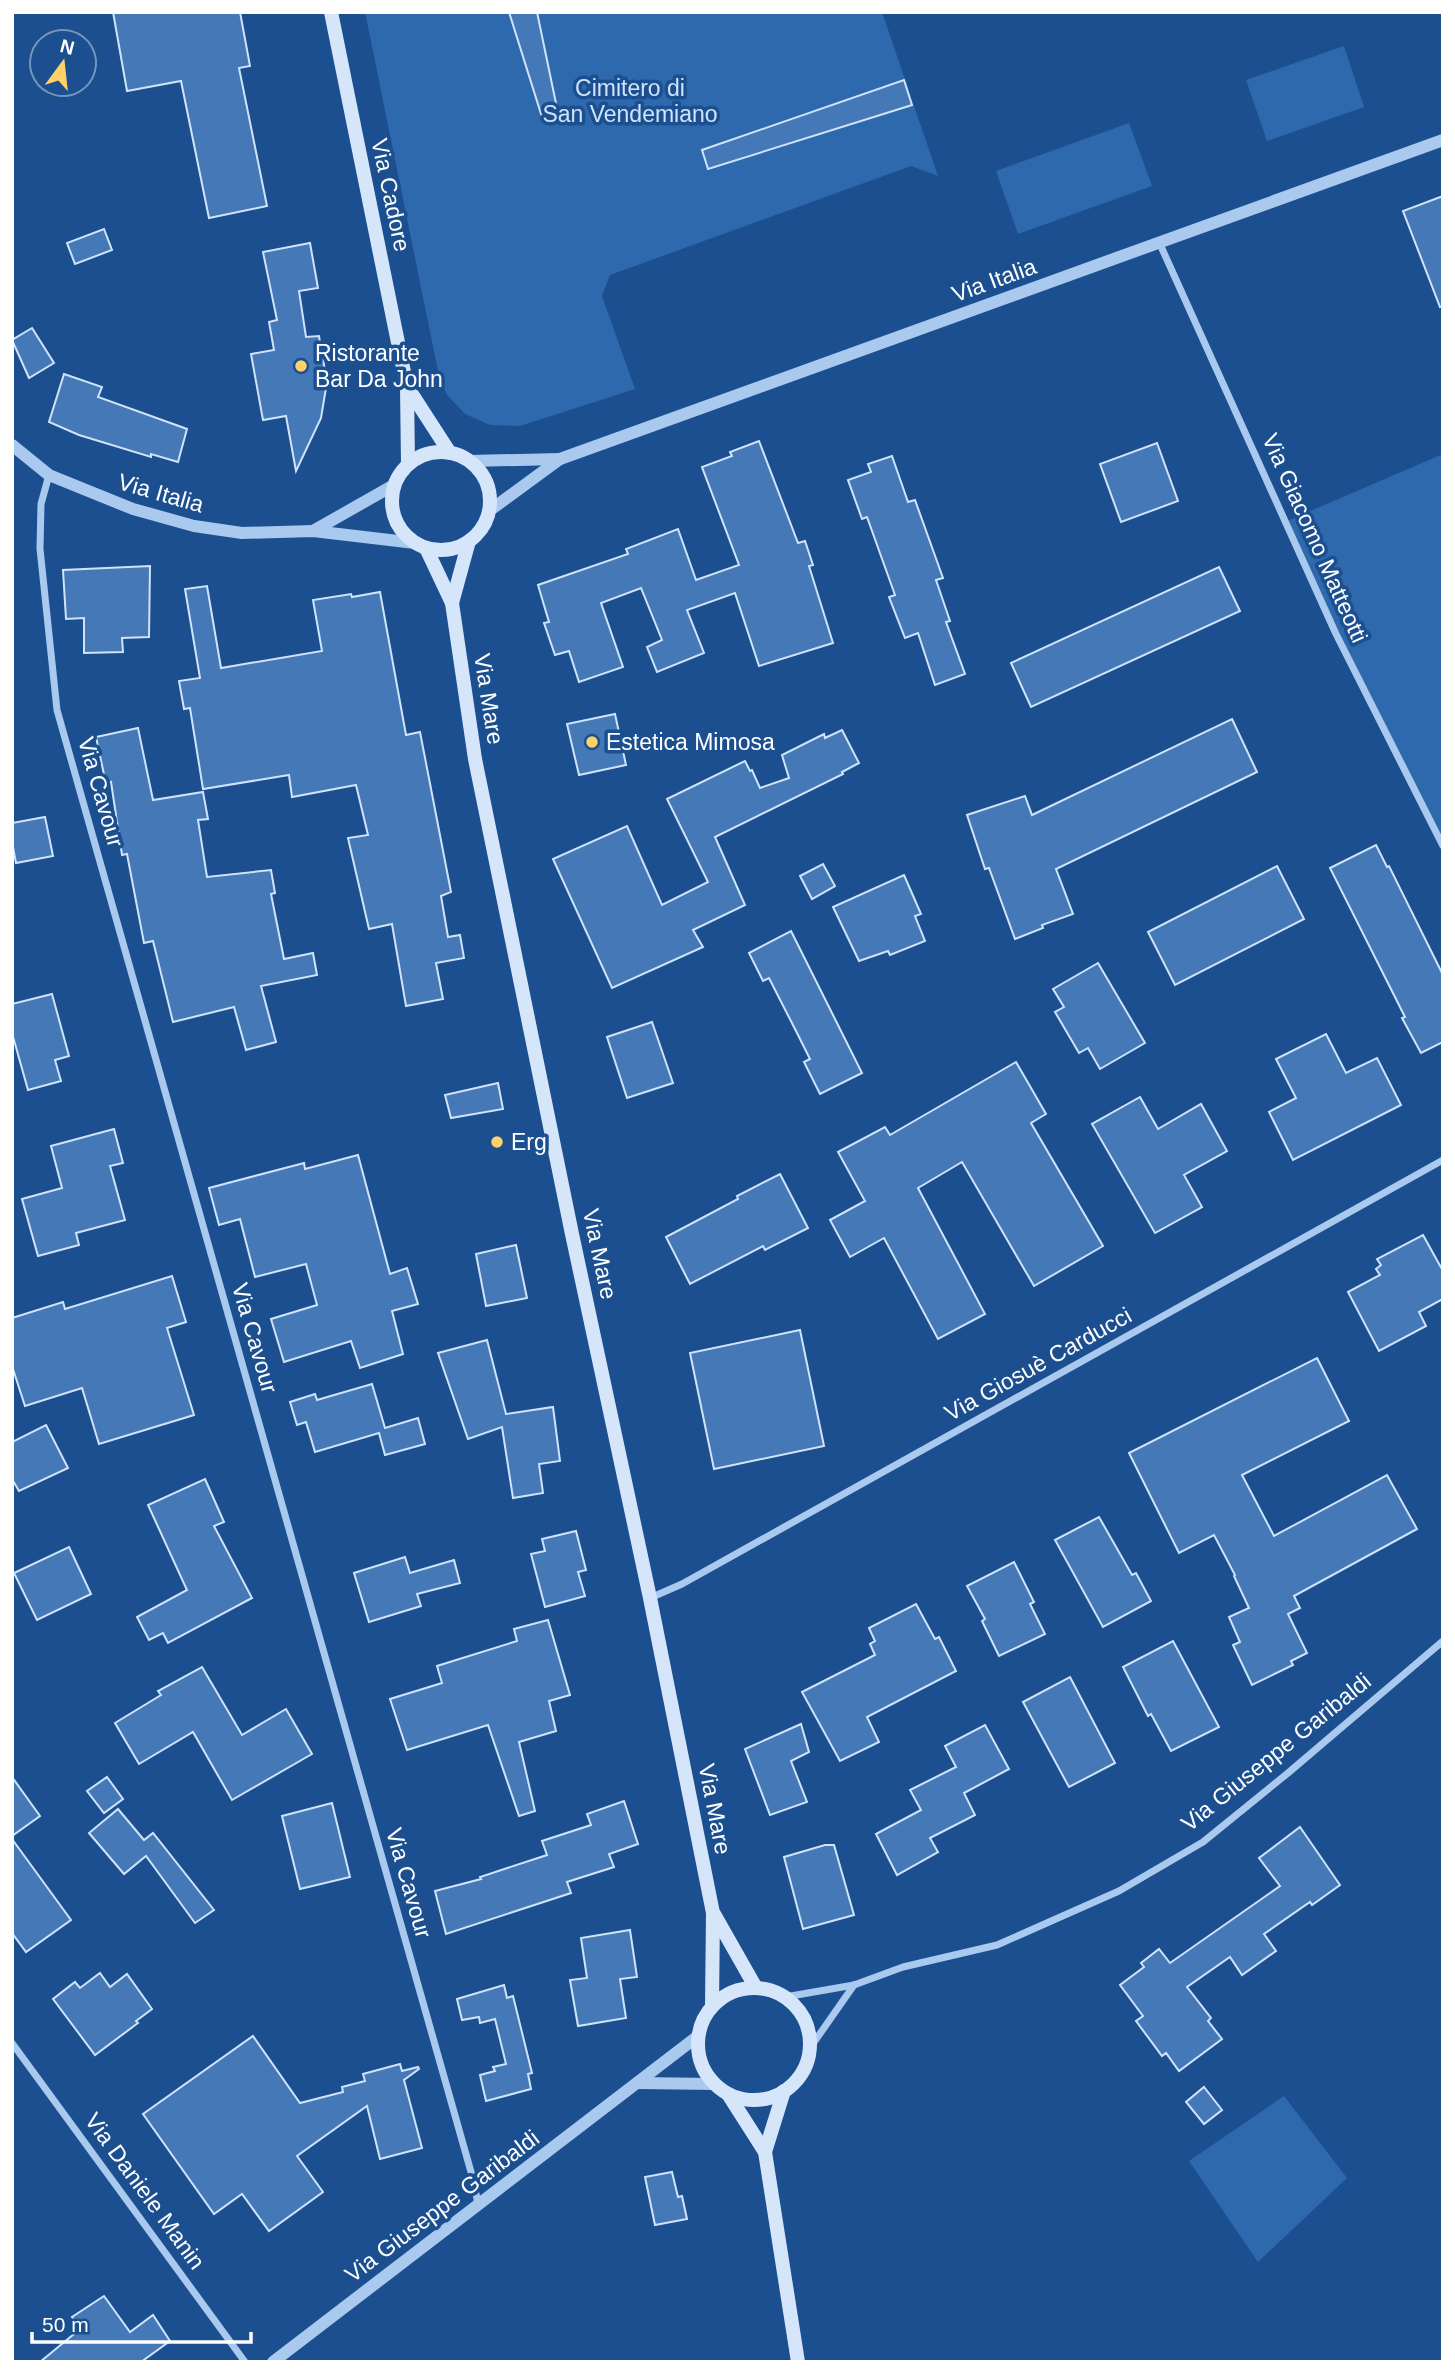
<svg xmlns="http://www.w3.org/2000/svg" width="1455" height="2374" font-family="Helvetica,sans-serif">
<rect width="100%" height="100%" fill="#1b4f8f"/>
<g fill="#2e69ad">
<polygon points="365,12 882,12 938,176 911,166 610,275 602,296 635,389 520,426 490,425 465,414 447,395 439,376"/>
<polygon points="1344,46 1364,107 1267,141 1246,80"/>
<polygon points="1129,123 1152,186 1018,234 996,171"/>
<polygon points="1443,454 1443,846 1336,634 1287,521"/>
<polygon points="1284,2096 1347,2178 1258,2262 1189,2161"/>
</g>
<g fill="#4478b7" stroke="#cfe3fa" stroke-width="2">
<polygon points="113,12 240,12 250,66 239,68 267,206 209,218 181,81 127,91"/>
<polygon points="509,12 537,12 558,113 542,117"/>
<polygon points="904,80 912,105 708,169 702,150"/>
<polygon points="1443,196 1443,306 1440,307 1403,211"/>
<polygon points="104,229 112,250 75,264 67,243"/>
<polygon points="310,243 318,288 299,291 306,337 319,336 327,382 321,418 296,471 286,416 263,420 251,354 274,350 269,322 277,320 263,252"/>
<polygon points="32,328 54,363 29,378 12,340"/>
<polygon points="64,374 102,387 98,397 187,429 178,462 151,454 151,457 79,435 49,422"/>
<polygon points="759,441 798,543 805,541 813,565 809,566 833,643 759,666 735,593 687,610 704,653 657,672 647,647 662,640 641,588 601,603 623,667 579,682 569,651 555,655 544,623 549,622 538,585 628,554 626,549 678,529 696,580 739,565 702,467 732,456 730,452"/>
<polygon points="1157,443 1178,501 1121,522 1100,464"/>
<polygon points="892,456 908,502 915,500 943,578 936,580 950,621 946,622 965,674 935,685 918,633 905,638 889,597 895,595 867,517 862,519 848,480 871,472 868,464"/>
<polygon points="150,566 149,637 122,638 123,652 84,653 84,618 66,619 63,570"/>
<polygon points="1219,567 1240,611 1031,707 1011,663"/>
<polygon points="207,586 221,668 322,651 313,600 351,594 352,597 380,592 406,735 420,732 451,892 441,896 448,937 460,935 464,958 436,963 443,999 406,1006 392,924 369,929 348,838 368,835 356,785 292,797 289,775 203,789 190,708 184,709 179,681 200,678 185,589"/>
<polygon points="615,714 626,765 579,775 567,724"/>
<polygon points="1232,719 1257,772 1056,869 1073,914 1042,925 1043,928 1015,939 989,868 985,869 967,815 1025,796 1032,815"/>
<polygon points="138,728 153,800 203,792 208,819 198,820 207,877 271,870 275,893 271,894 284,959 313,953 317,975 261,986 276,1042 246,1050 234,1007 173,1022 153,941 144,943 127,854 122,855 111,782 106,784 96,737"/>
<polygon points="842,730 859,763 842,772 843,774 715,837 745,905 693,930 703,947 612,988 553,859 627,826 662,905 708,882 667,799 745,761 750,771 752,770 760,788 789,778 782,755 824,734 825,738"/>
<polygon points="45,817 53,856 16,863 12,842 12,823"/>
<polygon points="1376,845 1387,867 1389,866 1443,975 1443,1042 1421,1053 1402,1018 1405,1017 1330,868"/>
<polygon points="823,864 835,886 812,899 800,876"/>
<polygon points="1277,866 1304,919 1175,985 1148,932"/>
<polygon points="904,875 921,914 915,916 925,941 890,955 888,951 859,961 833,907"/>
<polygon points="791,931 862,1073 820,1094 804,1062 810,1059 797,1033 769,978 763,981 749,953"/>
<polygon points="1098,963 1145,1043 1100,1069 1088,1048 1079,1053 1055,1012 1064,1007 1053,989"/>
<polygon points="52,994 69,1056 55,1060 61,1081 28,1090 12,1033 12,1004"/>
<polygon points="652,1022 673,1083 627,1098 607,1037"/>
<polygon points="1326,1034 1346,1073 1377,1058 1401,1105 1293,1160 1269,1112 1296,1098 1276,1059"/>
<polygon points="1016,1062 1046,1114 1031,1123 1103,1246 1034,1286 962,1162 918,1188 985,1314 938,1339 884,1238 850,1257 830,1220 865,1201 838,1152 885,1127 890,1135"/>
<polygon points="498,1083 503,1109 451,1118 445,1095"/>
<polygon points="1140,1097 1158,1129 1201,1104 1227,1151 1184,1175 1202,1207 1155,1233 1092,1124"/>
<polygon points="114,1129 123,1163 110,1166 125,1220 76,1233 79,1245 38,1256 22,1199 62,1188 51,1146"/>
<polygon points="358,1155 390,1274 407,1268 418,1304 392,1311 403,1354 360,1368 351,1341 284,1362 271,1319 317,1305 306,1264 255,1277 240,1219 219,1225 209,1188 304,1163 305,1169"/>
<polygon points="780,1174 808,1228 765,1250 763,1246 690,1284 666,1237 738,1199 737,1196"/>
<polygon points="1423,1235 1443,1271 1443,1299 1419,1312 1426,1326 1379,1351 1348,1292 1380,1275 1376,1269 1381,1265 1377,1259"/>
<polygon points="516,1245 527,1298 486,1306 476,1254"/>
<polygon points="172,1276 186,1322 167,1328 194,1415 99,1444 82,1388 25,1406 12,1366 12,1318 63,1302 65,1309"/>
<polygon points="800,1330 824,1446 714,1469 690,1353"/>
<polygon points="487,1340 506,1414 553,1407 560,1461 539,1464 543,1493 513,1498 502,1427 468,1439 438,1353"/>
<polygon points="1317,1358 1349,1421 1242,1475 1274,1536 1387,1475 1417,1529 1294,1596 1300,1608 1288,1614 1307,1653 1291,1661 1293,1665 1252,1685 1233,1645 1240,1642 1229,1617 1249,1608 1234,1576 1235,1575 1214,1535 1179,1553 1129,1453"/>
<polygon points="372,1384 385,1428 418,1418 425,1444 385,1455 379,1433 315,1452 306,1422 297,1425 290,1402 315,1394 317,1400"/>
<polygon points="46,1425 68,1468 19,1491 12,1479 12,1442"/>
<polygon points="205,1479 224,1522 214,1526 252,1598 168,1643 163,1633 149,1640 137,1617 187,1590 148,1505"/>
<polygon points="1099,1517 1132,1575 1136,1573 1151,1601 1103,1627 1055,1540"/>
<polygon points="576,1531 586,1570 578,1572 585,1596 545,1607 531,1554 545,1551 542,1539"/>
<polygon points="69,1547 91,1594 37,1620 14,1573"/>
<polygon points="405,1557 410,1573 454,1560 460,1583 417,1594 421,1606 369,1622 354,1573"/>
<polygon points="1014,1562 1034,1602 1030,1604 1045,1634 999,1656 982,1621 985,1619 967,1586"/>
<polygon points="916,1604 935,1639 939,1637 956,1671 867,1717 879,1742 840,1761 802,1692 875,1655 870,1644 875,1641 869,1628"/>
<polygon points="548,1620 570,1695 549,1701 556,1731 519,1742 535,1811 519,1816 488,1725 407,1750 390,1699 442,1683 437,1666 517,1641 514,1629"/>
<polygon points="1173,1641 1219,1727 1171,1751 1151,1714 1148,1716 1123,1667"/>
<polygon points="202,1667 242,1735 286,1709 312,1754 232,1800 193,1732 139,1764 115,1723 161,1695 158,1691"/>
<polygon points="1070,1677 1115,1763 1069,1787 1023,1702"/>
<polygon points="801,1724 809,1752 791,1761 807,1802 770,1815 745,1749"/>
<polygon points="985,1725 1009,1769 964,1793 975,1815 930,1838 938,1852 897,1875 876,1834 921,1810 910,1790 956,1767 945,1746"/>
<polygon points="12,1777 40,1816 12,1836"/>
<polygon points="107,1777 123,1799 104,1813 87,1791"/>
<polygon points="624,1801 638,1844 609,1854 614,1867 567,1882 571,1893 446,1934 435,1891 481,1879 480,1877 547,1855 542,1841 591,1825 587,1814"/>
<polygon points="332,1803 350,1877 300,1889 282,1816"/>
<polygon points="118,1809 144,1840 153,1833 214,1910 195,1923 146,1856 124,1874 89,1833"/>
<polygon points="1300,1827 1340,1885 1312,1905 1310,1902 1264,1934 1276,1951 1242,1975 1230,1957 1187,1987 1211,2018 1208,2021 1222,2039 1179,2071 1166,2053 1162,2056 1136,2021 1143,2016 1120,1985 1144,1967 1141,1963 1159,1949 1170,1963 1280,1886 1259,1858"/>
<polygon points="12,1839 71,1920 26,1952 12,1933"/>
<polygon points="825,1845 834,1845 854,1915 803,1929 784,1857"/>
<polygon points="630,1930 637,1977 620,1979 626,2018 578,2026 570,1980 587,1978 581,1938"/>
<polygon points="100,1973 110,1987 127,1974 152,2009 136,2021 138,2023 95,2055 53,1999 75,1982 80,1988"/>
<polygon points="504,1985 507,1998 513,1996 532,2073 528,2074 531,2089 486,2101 480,2075 495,2071 493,2067 506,2064 495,2019 480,2023 479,2017 462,2020 457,1999"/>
<polygon points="253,2036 300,2103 343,2092 342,2087 365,2081 363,2074 400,2064 402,2071 418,2067 419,2069 404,2080 422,2148 380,2159 367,2106 297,2156 323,2192 269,2231 242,2194 214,2214 143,2114"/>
<polygon points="1204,2087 1222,2110 1204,2124 1186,2102"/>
<polygon points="672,2172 678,2197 682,2196 687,2219 655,2225 645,2177"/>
<polygon points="104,2296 130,2332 153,2315 170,2341 141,2362 40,2362 80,2329 72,2317"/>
</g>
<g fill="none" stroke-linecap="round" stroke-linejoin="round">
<g stroke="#a9c9ee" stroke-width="7">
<polyline points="1159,242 1336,634 1443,846"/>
<polyline points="49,475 41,504 40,549 57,710 473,2179 478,2204"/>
<polyline points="650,1598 682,1584 1443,1160"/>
<polyline points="785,1997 854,1985 903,1967 997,1945 1119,1891 1203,1842 1288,1773 1443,1641"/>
<polyline points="12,2043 245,2362"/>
<polyline points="810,2048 854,1985"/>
</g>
<g stroke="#a9c9ee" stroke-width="12">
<polyline points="12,445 49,475 133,509 194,526 242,533 313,531 415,543"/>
<polyline points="469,461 560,459"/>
<polyline points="489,511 560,459 1443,140"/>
<polyline points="313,531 394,485"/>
<polyline points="637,2083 714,2084"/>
<polyline points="273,2362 698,2036"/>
</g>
<g stroke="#d6e6fa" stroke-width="14">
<polyline points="331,12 407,387 408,464"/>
<polyline points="408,388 450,453"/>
<circle cx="441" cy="501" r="49"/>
<polyline points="426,548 452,603 475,759 572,1234 650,1598 713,1913 712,2006"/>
<polyline points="452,603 469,541"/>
<polyline points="714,1914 756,1988"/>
<circle cx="754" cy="2044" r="56"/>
<polyline points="728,2094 765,2152 798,2362"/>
<polyline points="765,2152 784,2091"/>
</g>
</g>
<g fill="#ffd166" stroke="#1b4f8f" stroke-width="2.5">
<circle cx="301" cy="366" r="7"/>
<circle cx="592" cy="742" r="7"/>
<circle cx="497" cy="1142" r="7"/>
</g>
<g text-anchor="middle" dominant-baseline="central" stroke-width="7" stroke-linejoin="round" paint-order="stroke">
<g font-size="23" fill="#cfe3fa" stroke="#1b4f8f">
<text x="630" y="88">Cimitero di<tspan x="630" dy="26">San Vendemiano</tspan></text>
</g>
<g font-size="23" fill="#fff" stroke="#1b4f8f">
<text transform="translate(391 195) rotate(78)">Via Cadore</text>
<text transform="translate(994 280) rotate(-20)">Via Italia</text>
<text transform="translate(161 493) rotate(16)">Via Italia</text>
<text transform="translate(1315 538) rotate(66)">Via Giacomo Matteotti</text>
<text transform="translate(489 699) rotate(81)">Via Mare</text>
<text transform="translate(101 792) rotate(74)">Via Cavour</text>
<text transform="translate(600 1254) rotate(78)">Via Mare</text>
<text transform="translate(255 1338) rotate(74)">Via Cavour</text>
<text transform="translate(1038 1364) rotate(-29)">Via Giosuè Carducci</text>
<text transform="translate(1276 1752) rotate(-39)">Via Giuseppe Garibaldi</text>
<text transform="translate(715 1809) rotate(79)">Via Mare</text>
<text transform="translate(409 1883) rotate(74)">Via Cavour</text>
<text transform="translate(145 2191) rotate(54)">Via Daniele Manin</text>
<text transform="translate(442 2206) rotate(-37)">Via Giuseppe Garibaldi</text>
</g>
<g font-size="23" fill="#fff" stroke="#1b4f8f" text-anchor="start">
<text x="315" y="353">Ristorante<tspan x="315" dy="26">Bar Da John</tspan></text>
<text x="606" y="742">Estetica Mimosa</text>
<text x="511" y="1142">Erg</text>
</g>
</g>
<rect width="1455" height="2374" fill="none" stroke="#ffffff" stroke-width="28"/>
<g transform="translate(63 63) rotate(15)"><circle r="33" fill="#1b4f8f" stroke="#7695bc" stroke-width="2"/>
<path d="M0-5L12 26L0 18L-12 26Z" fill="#ffd166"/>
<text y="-10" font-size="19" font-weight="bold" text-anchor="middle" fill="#ffffff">N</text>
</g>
<path d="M32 2332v10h219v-10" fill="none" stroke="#ffffff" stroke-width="3.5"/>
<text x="42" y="2332" font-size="21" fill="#ffffff" stroke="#1b4f8f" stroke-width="5" paint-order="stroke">50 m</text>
</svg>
